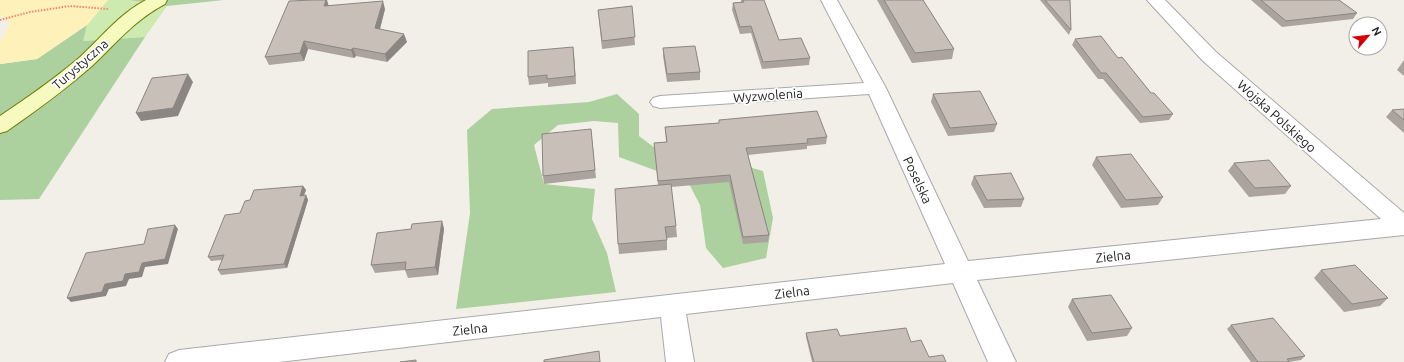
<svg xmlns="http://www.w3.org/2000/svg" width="1404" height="362" font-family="Ubuntu,sans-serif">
<rect width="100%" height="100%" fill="#f2efe9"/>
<polygon fill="#cdebb0" points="108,0 129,0 167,6 145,37 82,41 87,25"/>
<g fill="#add19e">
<polygon points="129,0 224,0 167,6"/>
<polygon points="87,25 83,41 145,37 39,199 0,200 0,64 37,59"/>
<polygon points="617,94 639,114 639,136 659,151 738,164 763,171 773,218 766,258 723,268 706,248 700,205 686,178 657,171 619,157 618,123 594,121 558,125 534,145 544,184 595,189 592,219 607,253 616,292 456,309 470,213 467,130 492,109 589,102"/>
</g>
<polygon fill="#fff1ba" points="0,0 108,0 87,25 37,59 0,64 0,42 10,24 3,17 0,17"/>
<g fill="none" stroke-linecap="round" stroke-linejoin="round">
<g stroke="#a9a9a9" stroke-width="2">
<polygon id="street" points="821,0 837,0 886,88 968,261 1381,219 1202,60 1147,0 1165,0 1216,52 1404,213 1404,235 977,280 1016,362 988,362 953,283 686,314 694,362 666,362 661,317 279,362 165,362 169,354 179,350 945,264 869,94 660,108 653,106 650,102 653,98 660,96 864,83"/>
</g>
<g stroke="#707d05" stroke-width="2">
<path id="secondary" d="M 146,0 L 167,0 L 165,4 C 136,19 116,43 93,65 C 66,89 37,110 7,131 L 0,133 L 0,116 C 27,98 54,79 79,58 C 101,38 119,14 146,0 Z"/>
</g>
<polyline stroke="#fa8072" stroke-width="2" stroke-dasharray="1.5 1.5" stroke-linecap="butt" points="0,20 30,12 70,6 108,9"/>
<use href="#street" fill="#fff" fill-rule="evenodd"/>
<use href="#secondary" fill="#f7fabf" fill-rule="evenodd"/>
</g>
<g fill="#aba49e">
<polygon points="741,0 764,0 779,40 810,58 809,65 762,69 751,33 740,34 732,10 733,3 741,2"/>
<polygon points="877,0 923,0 954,49 952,59 912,63"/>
<polygon points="1040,0 1070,0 1071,30 1069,35"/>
<polygon points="1251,0 1339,0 1357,13 1353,19 1282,27"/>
<polygon points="329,5 385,9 380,29 407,42 387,62 356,56 354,58 308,49 304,61 269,65 265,57"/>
<polygon points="632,6 635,45 602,49 598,10"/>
<polygon points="1075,39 1118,58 1151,93 1173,114 1169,120 1140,123 1103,79 1098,79 1072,45"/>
<polygon points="573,47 576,84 548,87 548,83 529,85 528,77"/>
<polygon points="663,48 700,72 700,80 667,82 663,56"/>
<polygon points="1404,60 1404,76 1397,70"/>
<polygon points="933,94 997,124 994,132 948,136 931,102"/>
<polygon points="1404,109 1404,133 1386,117 1392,110"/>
<polygon points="719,120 827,137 826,144 807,146 807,149 748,155 769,235 768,242 743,244 729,182 671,187 676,226 677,237 667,238 667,250 619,254 618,244 658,186 654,143 666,142 665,127 719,123"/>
<polygon points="591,129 596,178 544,184 543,176"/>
<polygon points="1096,157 1163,197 1158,205 1121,208 1092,165"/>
<polygon points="1234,163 1291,186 1285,194 1249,197 1228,171"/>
<polygon points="974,176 1024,199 1021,207 984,208 971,184"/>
<polygon points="303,186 306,190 304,195 306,195 308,200 287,268 221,275 218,270 222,260 211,261 208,257 240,213 250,200"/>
<polygon points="442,221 444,229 438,275 408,278 405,270 375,273 371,265"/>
<polygon points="1321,270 1388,298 1380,306 1344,312 1314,278"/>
<polygon points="1072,299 1132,328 1127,336 1087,341 1068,307"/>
<polygon points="1231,325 1305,356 1301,360 1289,362 1251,362 1227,329"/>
<polygon points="806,333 840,336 911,342 929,357 946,362 812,362 806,337"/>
</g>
<g fill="#8b8681">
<polygon points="326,0 327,0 329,7 324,6"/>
<polygon points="383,1 385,9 378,36 375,28"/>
<polygon points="404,34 407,42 387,62 385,54"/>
<polygon points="304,41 308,49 304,61 300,53"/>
<polygon points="573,47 574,55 576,84 575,76"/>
<polygon points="353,48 356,56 354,58 351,50"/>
<polygon points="188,74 193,82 178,116 141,121 136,113"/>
<polygon points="303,186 306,190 302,200 300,196"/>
<polygon points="306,195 308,200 287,268 284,264"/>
<polygon points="442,221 444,229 438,275 435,267"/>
<polygon points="175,225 178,229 168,264 145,267 142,277 129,279 126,286 109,289 106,296 71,302 67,298 105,284 125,274 142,263"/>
</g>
<g fill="#c7bfb8" stroke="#8b8681">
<polygon points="314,0 326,0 324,6 383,1 375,28 404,34 385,54 353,48 351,50 304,41 300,53 265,57 289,1"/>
<polygon points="743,0 764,0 779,40 801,38 810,58 763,62 751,26 740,27 733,3 744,2"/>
<polygon points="884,0 923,0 954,49 915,53"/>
<polygon points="1045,0 1070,0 1071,30"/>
<polygon points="1261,0 1339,0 1357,13 1286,21"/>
<polygon points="632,6 635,37 602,41 598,10"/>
<polygon points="1101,36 1118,58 1122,57 1151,93 1154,93 1173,114 1143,117 1106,73 1101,73 1075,39"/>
<polygon points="695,46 700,72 667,74 663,48"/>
<polygon points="573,47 575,76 547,79 547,75 528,77 528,51"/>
<polygon points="188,74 173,108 136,113 152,78"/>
<polygon points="980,91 997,124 950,128 933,94"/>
<polygon points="1404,109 1404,120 1392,110"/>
<polygon points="817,111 827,137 807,139 808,143 746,148 769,235 743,237 730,175 658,181 654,143 667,142 665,127 719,123 719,120"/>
<polygon points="591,129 595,170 543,176 542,134"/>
<polygon points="1131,154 1163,197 1126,200 1096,157"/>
<polygon points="1269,160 1291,186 1255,188 1234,163"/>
<polygon points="1011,173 1024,199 987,200 974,176"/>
<polygon points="671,184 676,226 665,227 667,240 618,244 615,189"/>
<polygon points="303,186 300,196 306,195 284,264 218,270 224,255 208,257 225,215 240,213 245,201 250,200 254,190"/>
<polygon points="442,221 435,267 405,270 406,262 371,265 377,233 411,229 412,224"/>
<polygon points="175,225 165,259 142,263 139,272 125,274 123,281 105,284 102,292 67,298 86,253 144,244 148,229"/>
<polygon points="1355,265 1388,298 1352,304 1321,270"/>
<polygon points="1111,295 1132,328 1092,333 1072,299"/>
<polygon points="1273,318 1305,356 1287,359 1289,362 1258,362 1231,325"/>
<polygon points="906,328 911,342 921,340 929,357 943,355 946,362 814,362 806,333 837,329 840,336"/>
<polygon points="599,351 600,362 544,362 544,360"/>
<polygon points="416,360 416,362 400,362"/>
</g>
<g text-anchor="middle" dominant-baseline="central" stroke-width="3.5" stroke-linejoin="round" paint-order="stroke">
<g font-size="13" fill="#222" stroke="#fff">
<text transform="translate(80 64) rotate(-41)">Turystyczna</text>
<text transform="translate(768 95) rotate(-4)">Wyzwolenia</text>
<text transform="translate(1277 116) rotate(42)">Wojska Polskiego</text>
<text transform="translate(918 180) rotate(65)">Poselska</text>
<text transform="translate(1113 256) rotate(-6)">Zielna</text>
<text transform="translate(792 292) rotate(-7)">Zielna</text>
<text transform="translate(470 329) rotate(-6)">Zielna</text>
</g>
</g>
<g transform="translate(1368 36) rotate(62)"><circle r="19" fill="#ffffff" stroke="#a7a7a7"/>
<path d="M0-3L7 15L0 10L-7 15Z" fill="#d40000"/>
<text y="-6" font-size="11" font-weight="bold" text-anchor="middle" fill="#222222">N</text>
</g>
</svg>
